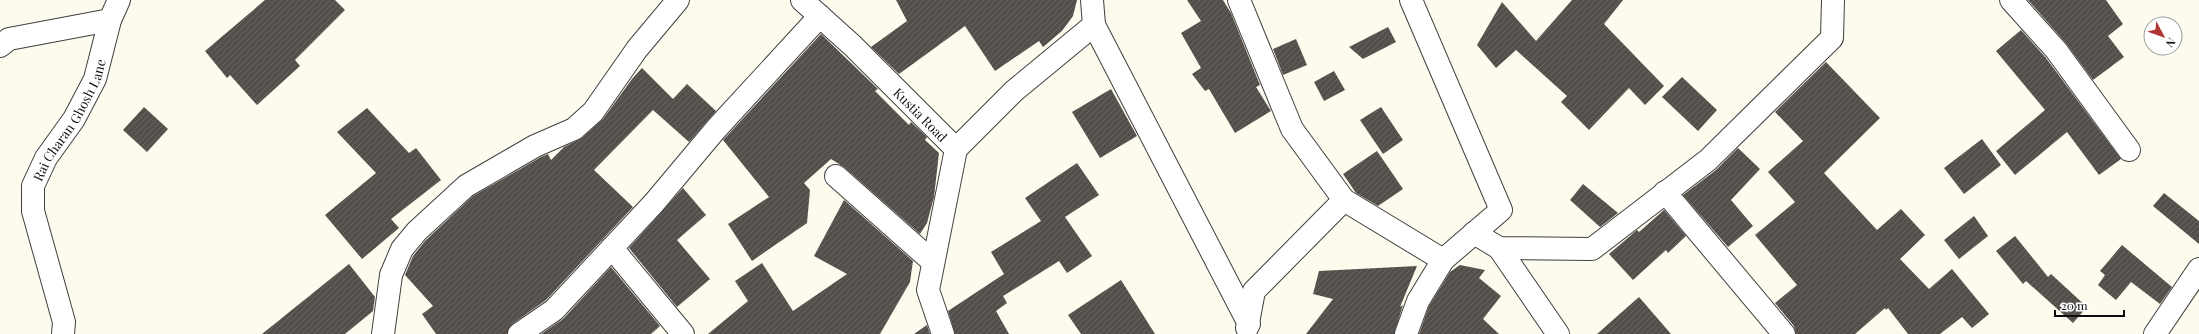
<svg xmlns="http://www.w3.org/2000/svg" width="2199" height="334" font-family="'Playfair Display',serif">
<defs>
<pattern id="building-hatch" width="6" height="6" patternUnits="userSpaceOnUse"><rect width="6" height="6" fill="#544f4a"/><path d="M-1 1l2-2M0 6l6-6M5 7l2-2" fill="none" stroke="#686460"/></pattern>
</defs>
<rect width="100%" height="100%" fill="#fdfbee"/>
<g fill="url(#building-hatch)">
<polygon points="265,0 335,0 345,10 295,60 300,66 257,105 230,75 227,78 205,51"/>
<polygon points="896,0 1077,0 1073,16 1062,31 1043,47 1039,41 995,71 965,26 899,74 871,47 907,21"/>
<polygon points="1187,0 1223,0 1231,13 1260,85 1256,87 1271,111 1235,133 1209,89 1205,91 1192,74 1201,68 1181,33 1201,21"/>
<polygon points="1572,0 1623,0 1604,24 1664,86 1645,105 1629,88 1589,130 1561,102 1567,96 1516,50 1496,68 1477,45 1502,2 1536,41"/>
<polygon points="2028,0 2106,0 2123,24 2108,36 2124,57 2093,80 2065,42"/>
<polygon points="1388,27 1396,42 1363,59 1349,47"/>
<polygon points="2021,30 2046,58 2121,159 2099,175 2067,132 2015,175 1996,151 2045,110 1996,51"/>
<polygon points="821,34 878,89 875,91 909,125 911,122 927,137 925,140 939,153 934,197 927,223 920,234 844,167 831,159 804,183 810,190 807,223 752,261 728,224 769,197 723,140"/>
<polygon points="1296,39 1307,65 1283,75 1273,49"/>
<polygon points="1826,62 1880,118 1824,173 1877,230 1901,209 1925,235 1900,259 1929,289 1952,269 1989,314 1972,328 1962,317 1940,334 1908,334 1888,308 1886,310 1885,308 1855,334 1796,334 1794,326 1775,303 1797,285 1755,235 1795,202 1768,172 1803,141 1775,112"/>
<polygon points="642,68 673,99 687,84 716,111 689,142 653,110 594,170 633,207 546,300 512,324 507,334 436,334 422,314 433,306 405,275 413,256 426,240 473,196 541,157 548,154 551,160 564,147 582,138 603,119 632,79"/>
<polygon points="1334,71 1345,90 1324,101 1314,82"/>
<polygon points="1682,77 1717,110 1698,131 1662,97"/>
<polygon points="1111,89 1137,136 1100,158 1072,112"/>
<polygon points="144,107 168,129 147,152 123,130"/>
<polygon points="1381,107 1403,140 1383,154 1360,120"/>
<polygon points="367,108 409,153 416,148 441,180 391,219 399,228 362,259 325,215 376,173 337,132"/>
<polygon points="1982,139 2001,165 1964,194 1944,168"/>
<polygon points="1738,148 1760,169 1731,200 1753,226 1728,247 1683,195 1716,170"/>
<polygon points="1377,151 1403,189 1378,206 1356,193 1343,174"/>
<polygon points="1077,163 1099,195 1065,217 1092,256 1067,273 1059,261 1003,296 1007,303 996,311 1009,334 955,334 948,311 1004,274 991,252 1041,221 1025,198"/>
<polygon points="1583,184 1618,213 1600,227 1570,200"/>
<polygon points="683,188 706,215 677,240 710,279 677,307 629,248"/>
<polygon points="2164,193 2199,221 2199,244 2153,206"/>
<polygon points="844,200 913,261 910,282 880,334 708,334 748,301 735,281 762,263 793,311 847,274 814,256"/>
<polygon points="1664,210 1686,236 1668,253 1666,250 1633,280 1609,254 1637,230 1639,232"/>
<polygon points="1974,216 1988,236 1959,259 1944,240"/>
<polygon points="2015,236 2048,277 2051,274 2087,307 2073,323 2026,281 2023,284 1996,251"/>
<polygon points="2122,245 2172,287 2160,304 2131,282 2116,300 2098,285 2105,275 2100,271"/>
<polygon points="349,264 375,297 373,311 345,334 262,334"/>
<polygon points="1460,265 1485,270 1479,278 1501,296 1483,319 1499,334 1419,334 1429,306 1450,272"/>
<polygon points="1417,266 1400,307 1403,305 1394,334 1306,334 1333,299 1313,294 1319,271"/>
<polygon points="611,267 660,326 651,334 541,334 563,319"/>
<polygon points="1121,280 1155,334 1081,334 1068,315"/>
<polygon points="1639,297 1671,334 1597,334"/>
<polygon points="927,325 930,334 914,334"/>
</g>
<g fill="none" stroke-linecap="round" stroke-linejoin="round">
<g stroke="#3f3f3f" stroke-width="24">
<g id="minor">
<path id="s1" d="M 802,0 L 853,46 L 956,149"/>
<polyline points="1239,0 1292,129 1344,200 1443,260"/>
<polyline points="2011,0 2056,50 2129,150"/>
<polyline points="1094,25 1249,324"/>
<polyline points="0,46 9,39 110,20"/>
<polyline points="956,149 1014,91 1094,25 1092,0"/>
<polyline points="836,176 933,262"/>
<polyline points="1665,192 1784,334"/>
<polyline points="1474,233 1499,248 1592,249 1708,160 1832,38 1833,0"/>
<polyline points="612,248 683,334"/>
<polyline points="1499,248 1558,334"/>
<polyline points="1247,328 1254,291 1344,200"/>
<path id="s2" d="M 63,334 L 64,322 L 33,211 L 33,186 L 46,158 L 74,119 L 95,79 L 110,20 L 119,0"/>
<polyline points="383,334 391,275 402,249 417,231 466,186 535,146 574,129 593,112 637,49 678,0"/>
<polyline points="519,334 554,310 654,203 716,129 820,16"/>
<polyline points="943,334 928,290 956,149"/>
<polyline points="1406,334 1418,301 1443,260 1501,210 1411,0"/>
<polyline points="2155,334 2199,269"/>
</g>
</g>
<use href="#minor" stroke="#fff" stroke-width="22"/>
</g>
<g text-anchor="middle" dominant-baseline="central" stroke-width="4" stroke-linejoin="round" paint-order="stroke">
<g font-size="13" fill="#0c0c0c" stroke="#fff">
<text stroke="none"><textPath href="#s1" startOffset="165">Kustia Road</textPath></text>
<text stroke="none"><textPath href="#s2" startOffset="228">Rai Charan Ghosh Lane</textPath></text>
</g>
</g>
<g transform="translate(2163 36) rotate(131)"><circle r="19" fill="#ffffff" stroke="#9e9e9e"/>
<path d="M0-3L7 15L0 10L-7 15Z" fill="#b03431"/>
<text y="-6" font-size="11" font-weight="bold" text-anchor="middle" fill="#0c0c0c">N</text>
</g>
<path d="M2055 310v6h69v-6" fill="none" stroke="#0c0c0c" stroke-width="2"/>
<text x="2061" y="310" font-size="12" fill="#0c0c0c" stroke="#ffffff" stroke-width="3" paint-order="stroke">20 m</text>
</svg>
